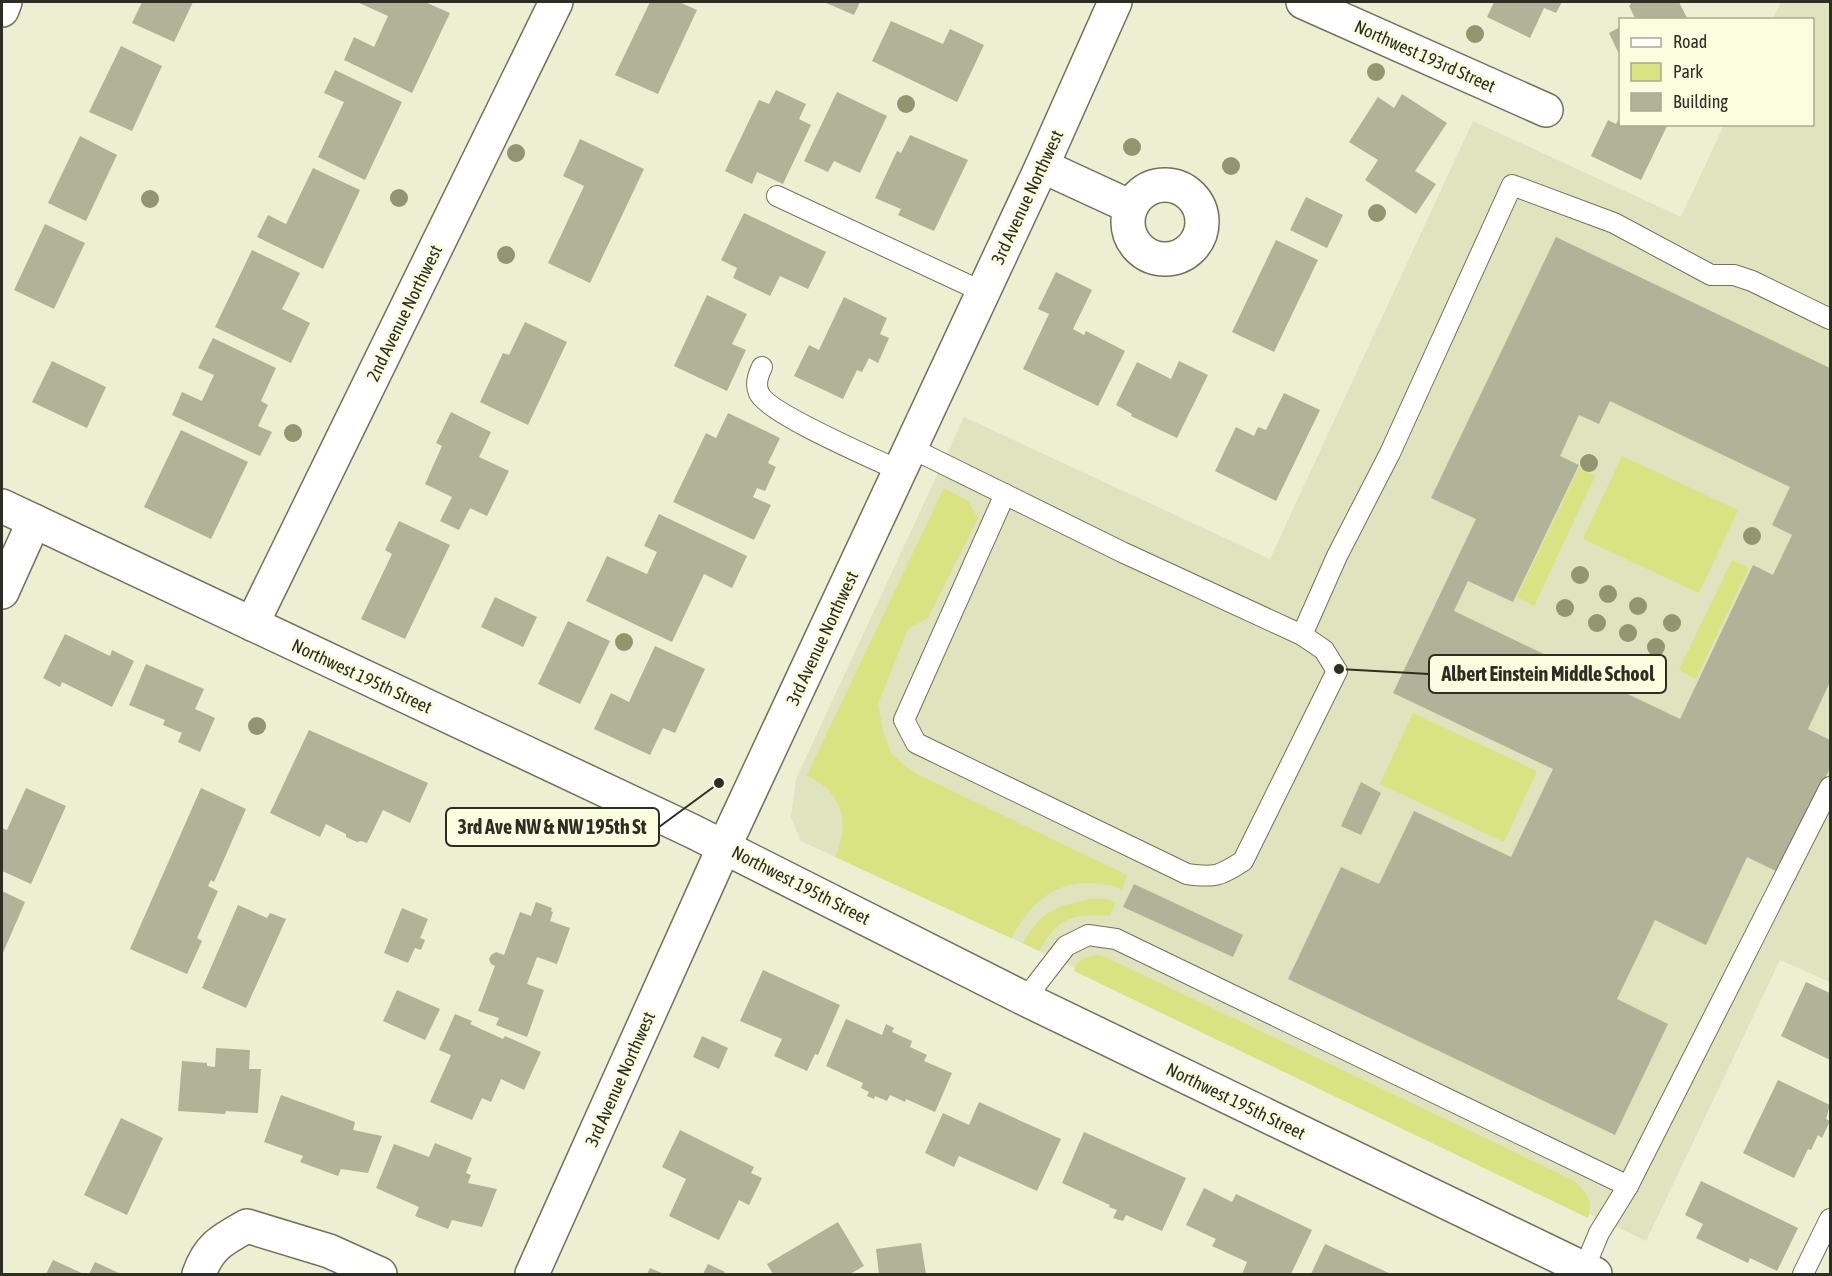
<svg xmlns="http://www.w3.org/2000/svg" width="1832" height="1276" font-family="'Asap Condensed',sans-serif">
<rect width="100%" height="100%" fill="#ecefd2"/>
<polygon fill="#dfe3be" points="1781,2 1830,2 1830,982 1780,960 1646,1241 1039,951 801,841 791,817 796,779 964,417 1270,559 1473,121 1681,217 1724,125 1812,124 1812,20 1773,19"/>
<g fill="#dbe281">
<polygon points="1622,456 1738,510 1699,593 1583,539"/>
<polygon points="1579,468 1595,476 1534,606 1517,597"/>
<path d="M 944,488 L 968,501 L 978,518 L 928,618 L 908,629 L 878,704 L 883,731 L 891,753 L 905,766 L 919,775 L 1127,875 L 1122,890 C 1114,885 1108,885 1100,884 C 1056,878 1031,903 1011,938 L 835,857 C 851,820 842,793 807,775 Z"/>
<polygon points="1732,560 1749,568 1696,679 1679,670"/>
<polygon points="1413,713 1537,771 1504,842 1380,784"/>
<path d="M 1091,899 L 1106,899 L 1116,902 L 1110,916 C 1072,914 1059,916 1039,951 L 1023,943 C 1042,911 1055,906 1091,899 Z"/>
<path d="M 1095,955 L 1103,956 L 1573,1180 C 1586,1191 1594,1200 1588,1218 L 1074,971 C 1077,961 1085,957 1095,955 Z"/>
</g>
<g fill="#b0b397" fill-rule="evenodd">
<polygon points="142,2 193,2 174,42 132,23"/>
<polygon points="357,2 425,2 450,13 412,93 344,60 354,37 374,47 388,16"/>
<polygon points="650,2 679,2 697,10 658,94 615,75"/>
<polygon points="824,2 860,2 854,15"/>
<polygon points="1494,2 1562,2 1556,13 1544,8 1530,38 1487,17"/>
<polygon points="1630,2 1679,2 1688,20 1636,20 1629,6 1631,4"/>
<polygon points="891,21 943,44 950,29 984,45 957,102 872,61"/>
<polygon points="1620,27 1620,56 1609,33"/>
<polygon points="121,46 162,66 132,131 89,112"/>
<polygon points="335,70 402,102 365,180 318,157 344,102 324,93"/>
<polygon points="776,90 806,104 799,119 811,125 783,184 757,172 752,184 725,171 759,100 769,104"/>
<polygon points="837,92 887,116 860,173 834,161 828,172 804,161"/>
<polygon points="1402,94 1447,123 1415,171 1436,184 1416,214 1365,180 1378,160 1349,142 1378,97 1394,108"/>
<polygon points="1620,116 1620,124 1668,124 1641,180 1591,156 1608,120 1616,124"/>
<polygon points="910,135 968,160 934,231 898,215 901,209 875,198 897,151 901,153"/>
<polygon points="80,136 117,155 86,221 48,203"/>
<polygon points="580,139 644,169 590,283 548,263 584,186 563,176"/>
<polygon points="313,168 360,190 323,269 257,237 268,215 286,224"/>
<polygon points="1306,197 1343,215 1327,248 1290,230"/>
<polygon points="744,213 826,252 808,289 780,276 770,296 733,278 737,268 721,260"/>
<polygon points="45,224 85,243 54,309 14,290"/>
<path d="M 1556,237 L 1830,368 L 1830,682 L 1808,729 L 1830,740 L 1830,768 L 1780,873 L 1747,857 L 1706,945 L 1655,920 L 1617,999 L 1668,1024 L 1615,1135 L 1288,979 L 1341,867 L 1379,884 L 1414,811 L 1511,857 L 1553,769 L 1393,693 L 1476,519 L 1431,498 ZM 1610,401 L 1790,487 L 1772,525 L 1792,535 L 1773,575 L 1753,565 L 1680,719 L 1454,611 L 1468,581 L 1513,602 L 1579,465 L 1560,456 L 1579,415 L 1599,424 Z"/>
<polygon points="1276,240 1318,260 1274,352 1232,332"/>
<polygon points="252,250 300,273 282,309 310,323 291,363 215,327"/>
<polygon points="1056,272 1092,290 1073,329 1084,335 1086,331 1125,351 1098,406 1023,369 1049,314 1038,309"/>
<polygon points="707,295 747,314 732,344 746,350 727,391 674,366"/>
<polygon points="844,297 887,318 880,334 889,338 878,363 869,358 862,372 857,370 843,399 794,376 809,345 819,350"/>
<polygon points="525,322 567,342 528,425 480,402 503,353 509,355"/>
<polygon points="213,338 276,368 261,401 268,405 258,426 272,432 260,456 172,415 182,392 202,401 214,375 198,368"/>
<polygon points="52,361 106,387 87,428 32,402"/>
<polygon points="1179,361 1208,375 1177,438 1131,416 1132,414 1116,405 1137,362 1171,379"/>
<polygon points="1284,393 1320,410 1276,501 1215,471 1236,427 1254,436 1258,427 1266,430"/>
<polygon points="451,412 491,432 479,457 509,471 487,516 470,508 459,530 440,521 452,497 425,484 442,446 436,443"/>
<polygon points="728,413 780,438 768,463 776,467 765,491 757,488 753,497 771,505 754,540 673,502 706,433 716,438"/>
<polygon points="181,430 248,462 211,539 144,507"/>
<polygon points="659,514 747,556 732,588 704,574 672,642 586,601 607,556 647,574 657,552 644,546"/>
<polygon points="399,521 450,545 405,639 361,619 392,554 385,550"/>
<polygon points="495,597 537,617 523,647 481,627"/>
<polygon points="568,621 610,641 580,704 538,684"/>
<polygon points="65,634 110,656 112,650 134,661 112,707 62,682 60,687 43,678"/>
<polygon points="655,646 705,669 675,733 663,728 650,755 594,729 611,693 629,702"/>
<polygon points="146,664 204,689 195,709 215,718 200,752 178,742 182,733 163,725 165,720 129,705"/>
<polygon points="309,730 428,783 410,823 383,810 367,843 361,841 357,842 346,837 346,834 326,824 320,837 270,813"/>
<polygon points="1361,782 1381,793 1361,835 1341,826"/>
<polygon points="26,788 66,806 31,884 2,871 2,828 7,830"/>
<polygon points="201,788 246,809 214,882 211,880 208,886 218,891 197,938 202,941 187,974 130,949"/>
<polygon points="1134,884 1243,935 1233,957 1123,907"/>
<polygon points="2,891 25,902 2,955"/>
<polygon points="536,902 552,908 551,911 553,912 550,921 570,928 557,964 537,957 527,984 544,990 527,1037 496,1025 499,1018 478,1011 495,966 491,964 489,959 491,955 496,952 504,955 520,912 531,916"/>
<polygon points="238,905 267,918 270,913 286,919 246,1008 202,988"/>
<polygon points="402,908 428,919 420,938 425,940 421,950 415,948 408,963 384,953"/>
<polygon points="763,970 840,1005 818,1055 815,1054 807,1071 774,1056 782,1039 740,1021"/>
<polygon points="1806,982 1830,993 1830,1060 1781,1036"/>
<polygon points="397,990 440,1009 425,1040 383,1021"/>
<polygon points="455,1014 472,1021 470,1024 503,1039 505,1036 541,1052 524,1090 501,1079 491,1102 482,1098 472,1120 430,1102 451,1055 439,1050"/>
<polygon points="846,1019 882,1035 886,1024 894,1028 892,1032 912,1041 910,1047 927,1055 924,1061 952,1073 935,1112 906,1099 905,1102 890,1095 887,1101 875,1096 874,1099 867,1096 869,1092 861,1088 863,1083 826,1066"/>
<polygon points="702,1036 728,1048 719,1069 693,1057"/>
<polygon points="216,1048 250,1050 249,1069 261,1069 258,1113 226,1111 225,1114 178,1111 182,1061 207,1063 207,1066 215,1067"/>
<polygon points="1778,1080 1830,1105 1826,1119 1830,1121 1822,1138 1818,1135 1811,1150 1808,1149 1794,1178 1743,1153"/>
<polygon points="281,1095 355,1122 353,1130 382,1136 368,1173 341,1169 338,1176 300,1162 303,1156 264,1142"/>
<polygon points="979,1102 1061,1139 1037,1191 959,1156 954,1167 925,1153 943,1113 969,1125"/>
<polygon points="121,1118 163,1138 127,1215 84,1195"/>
<polygon points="680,1130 754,1167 751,1173 762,1178 749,1205 739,1200 719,1240 669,1216 686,1179 662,1167"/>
<polygon points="1084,1132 1186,1178 1162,1231 1126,1215 1123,1221 1113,1218 1117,1210 1109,1207 1110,1205 1062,1183"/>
<polygon points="435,1143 472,1158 466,1173 471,1175 468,1183 497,1189 482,1227 452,1220 448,1229 415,1216 419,1207 376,1188 394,1144 429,1157"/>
<polygon points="1701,1181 1798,1228 1777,1271 1750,1258 1748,1263 1696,1238 1703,1224 1685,1215"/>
<polygon points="1204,1188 1232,1202 1236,1194 1312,1230 1291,1274 1242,1274 1247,1262 1212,1246 1216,1239 1186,1225"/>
<polygon points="838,1222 864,1266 850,1274 773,1274 767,1264"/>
<polygon points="921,1243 926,1274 879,1274 876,1249"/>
<polygon points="1325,1244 1391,1274 1311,1274"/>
<polygon points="53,1260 84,1274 46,1274"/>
<polygon points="95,1262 121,1274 89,1274"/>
<polygon points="708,1264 725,1272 723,1274 703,1274"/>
<polygon points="650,1268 664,1274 647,1274"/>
</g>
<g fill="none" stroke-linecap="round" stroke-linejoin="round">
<g stroke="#707359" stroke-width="22">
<g id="service">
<polyline points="777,196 983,292"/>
<path d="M 762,367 C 758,375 755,385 759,393 C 767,413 875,459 900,471"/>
<polyline points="911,448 1122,552 1302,635 1337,556 1390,453 1512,185 1614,223 1711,275 1734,275 1752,281 1830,319"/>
<path d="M 1005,494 L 904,720 L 916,743 L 1187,874 C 1215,878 1220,876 1243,861 L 1337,671 L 1324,650 L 1302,635"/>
<polyline points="1025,999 1066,946 1088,935 1116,939 1628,1186"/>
<polyline points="1584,1269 1599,1233 1628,1186 1830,787"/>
<polyline points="1803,1274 1830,1219"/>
</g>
</g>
<g stroke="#707359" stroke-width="36">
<g id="minor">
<polyline points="1303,2 1546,110"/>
<polyline points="2,10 5,2"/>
<polyline points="1042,166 1131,207"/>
<circle cx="1165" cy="222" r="37"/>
<polyline points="2,592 34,521"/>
<polyline points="252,624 556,2"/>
<path d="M 199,1274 C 209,1246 222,1240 247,1226 L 329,1251 L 380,1274"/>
</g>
</g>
<g stroke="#707359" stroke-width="36">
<g id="tertiary">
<polyline points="2,506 692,831 1025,999 1595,1274"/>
<polyline points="532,1274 724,847 1042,166 1115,2"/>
</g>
</g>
<use href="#service" stroke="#fff" stroke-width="20"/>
<use href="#minor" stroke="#fff" stroke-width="33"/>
<use href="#tertiary" stroke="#fff" stroke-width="33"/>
</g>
<g fill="#939571">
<circle cx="1475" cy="34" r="9"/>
<circle cx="1376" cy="72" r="9"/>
<circle cx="906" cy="104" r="9"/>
<circle cx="1132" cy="147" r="9"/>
<circle cx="516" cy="153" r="9"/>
<circle cx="1231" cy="166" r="9"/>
<circle cx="399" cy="198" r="9"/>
<circle cx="150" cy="199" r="9"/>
<circle cx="1377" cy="213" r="9"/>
<circle cx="506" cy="255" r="9"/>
<circle cx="293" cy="433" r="9"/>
<circle cx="1589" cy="463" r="9"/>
<circle cx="1752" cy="536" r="9"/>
<circle cx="1580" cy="575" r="9"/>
<circle cx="1608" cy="594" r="9"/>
<circle cx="1638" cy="606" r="9"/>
<circle cx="1565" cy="608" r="9"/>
<circle cx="1597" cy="623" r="9"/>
<circle cx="1672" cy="623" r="9"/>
<circle cx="1628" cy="633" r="9"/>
<circle cx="624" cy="642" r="9"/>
<circle cx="1656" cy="647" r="9"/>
<circle cx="257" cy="726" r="9"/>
</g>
<g text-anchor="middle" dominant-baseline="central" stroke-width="6" stroke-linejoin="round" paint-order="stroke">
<g font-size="18" fill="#2d2e23" stroke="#fafddf">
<text transform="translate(1425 56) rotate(24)">Northwest 193rd Street</text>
<text transform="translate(1027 197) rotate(-65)">3rd Avenue Northwest</text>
<text transform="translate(404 313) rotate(-64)">2nd Avenue Northwest</text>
<text transform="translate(822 638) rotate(-65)">3rd Avenue Northwest</text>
<text transform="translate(362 676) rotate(25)">Northwest 195th Street</text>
<text transform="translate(801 885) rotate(27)">Northwest 195th Street</text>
<text transform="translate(620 1079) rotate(-66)">3rd Avenue Northwest</text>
<text transform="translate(1236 1101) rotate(26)">Northwest 195th Street</text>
</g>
</g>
<path fill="none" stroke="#2d2e23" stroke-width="2" d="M1339 669L1429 674M719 783L659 827"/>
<g fill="#2d2e23" stroke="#fafddf" stroke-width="2">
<circle cx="1339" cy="669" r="6"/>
<circle cx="719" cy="783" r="6"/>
</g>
<g fill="#fafddf" stroke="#2d2e23" stroke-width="2">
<rect x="1429" y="655" width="237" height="38" rx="6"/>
<rect x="446" y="808" width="213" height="38" rx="6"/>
</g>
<g font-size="20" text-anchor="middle" font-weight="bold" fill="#2d2e23">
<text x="1548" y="681">Albert Einstein Middle School</text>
<text x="552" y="834">3rd Ave NW &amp; NW 195th St</text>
</g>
<rect width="1832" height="1276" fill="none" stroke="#2d2e23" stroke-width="6"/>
<rect x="1619" y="18" width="195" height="108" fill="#fafddf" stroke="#a8aa94" stroke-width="1.5"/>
<rect x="1631" y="38" width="30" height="9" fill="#ffffff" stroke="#a8aa94" stroke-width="1.5"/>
<text x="1673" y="48" font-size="18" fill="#2d2e23">Road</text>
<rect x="1631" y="63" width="30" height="18" fill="#dbe281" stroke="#a8aa94" stroke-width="1.5"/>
<text x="1673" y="78" font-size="18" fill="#2d2e23">Park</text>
<rect x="1631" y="93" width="30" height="18" fill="#b0b397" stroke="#a8aa94" stroke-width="1.5"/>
<text x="1673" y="108" font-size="18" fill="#2d2e23">Building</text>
</svg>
